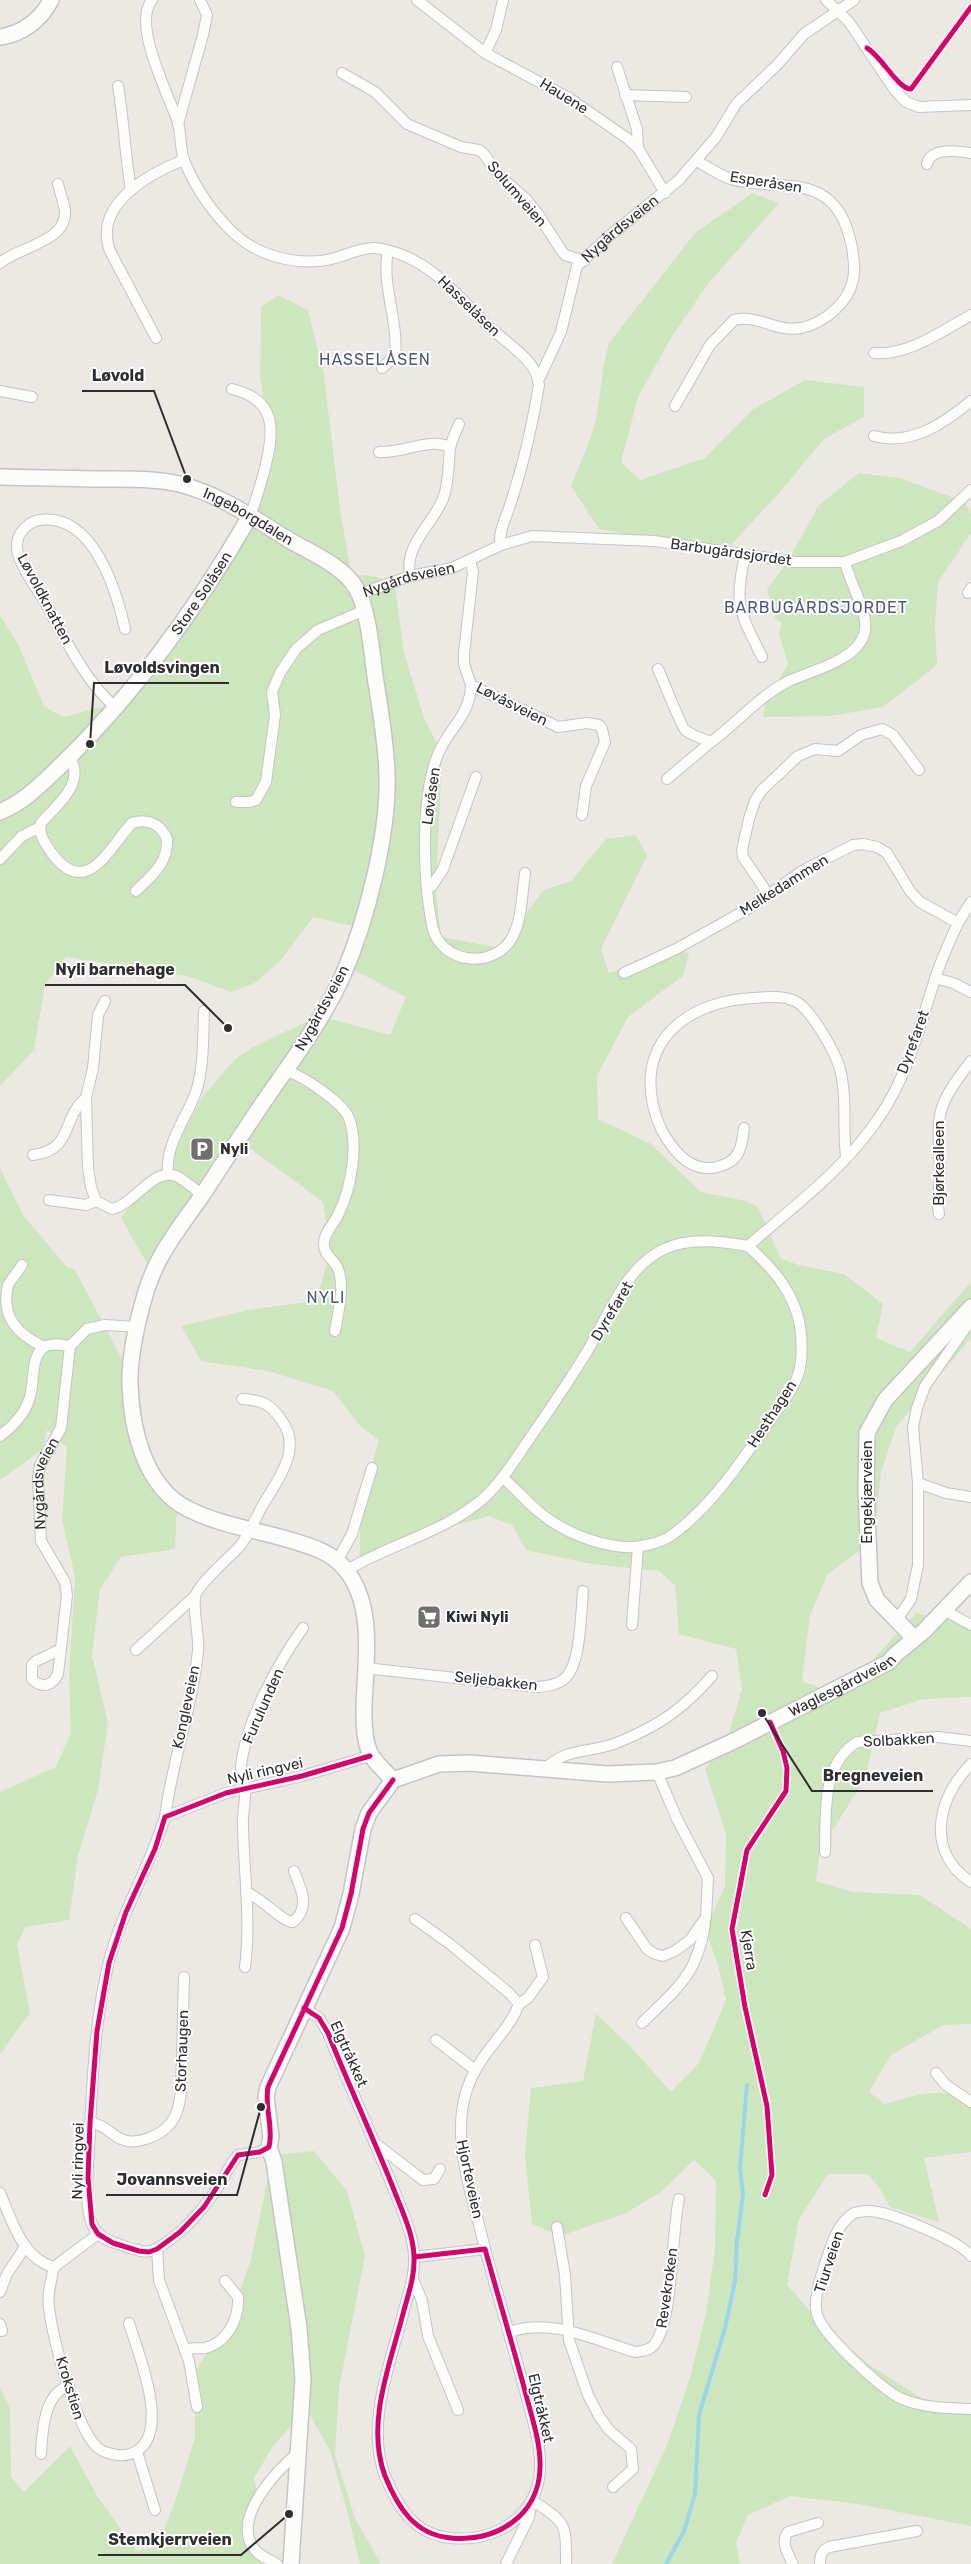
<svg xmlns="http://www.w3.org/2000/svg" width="971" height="2564" font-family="Rubik,sans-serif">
<rect width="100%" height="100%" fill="#ece8e4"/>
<g fill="#cee6be">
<path d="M 752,193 L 779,203 L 708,284 L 671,338 L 638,397 L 621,462 L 640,480 L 705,458 L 752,410 L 805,380 L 864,387 L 864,417 L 824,439 L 779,493 L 731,545 L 672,543 L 599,529 L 571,486 C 579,466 589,445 595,423 C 601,397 601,369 609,343 L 695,233 Z"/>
<path d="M 278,295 L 308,310 L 324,375 L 340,509 L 351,574 L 378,577 L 395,586 L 404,653 L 424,718 L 442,753 L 436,890 L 441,937 L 496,947 L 519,922 L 544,890 L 571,881 L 606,839 L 636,835 L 647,856 L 601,949 L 609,973 L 672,951 L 689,953 L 683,976 L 628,1017 L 597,1076 L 598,1119 L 651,1144 L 701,1192 L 746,1201 L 758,1207 L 781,1259 L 799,1265 L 844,1274 L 883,1304 L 876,1338 L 910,1352 L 971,1282 L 971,1338 L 896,1427 L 881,1472 L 874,1539 L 827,1575 L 810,1615 L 802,1681 L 824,1689 L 870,1663 L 916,1613 L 932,1617 L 971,1620 L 971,1697 L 923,1699 L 880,1713 L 865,1779 L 820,1850 L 816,1881 L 853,1892 L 920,1895 L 971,1929 L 971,2024 L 943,2025 L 891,2055 L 869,2092 L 885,2104 C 916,2095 940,2086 971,2101 L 971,2152 L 924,2158 L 939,2222 L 890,2207 L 880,2189 L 868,2174 L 828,2174 L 799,2219 L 787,2285 L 818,2320 L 868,2364 L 926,2401 L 971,2410 L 971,2526 L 858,2504 L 790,2496 L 748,2515 L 736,2543 L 740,2564 L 612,2564 L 667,2445 L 689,2381 L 706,2314 L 715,2249 L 716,2181 L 694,2160 L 661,2192 L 624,2214 L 560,2236 L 532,2224 L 525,2155 L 531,2088 L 583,2081 L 596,2014 L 630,2046 L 671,2092 L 699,2063 L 726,2000 L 718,1965 L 705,1930 L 725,1886 L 726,1834 L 705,1769 L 728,1735 L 742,1690 L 736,1649 L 679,1634 L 675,1585 L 659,1571 L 592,1564 L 526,1550 L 512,1525 L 489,1516 L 422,1534 L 360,1559 L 360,1505 L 379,1440 L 360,1426 L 333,1391 L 268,1371 L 201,1361 L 181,1326 L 249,1310 L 316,1301 L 331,1249 L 323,1202 L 251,1149 L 233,1152 L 153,1274 L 121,1218 L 168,1160 L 201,1099 L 234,1060 L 253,1047 L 319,1016 L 390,1035 L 406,997 L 346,966 L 352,926 L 313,917 L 281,960 L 255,983 L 232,992 L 187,976 L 66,957 L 45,985 L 34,1050 L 0,1086 L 0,616 L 18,644 L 44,706 L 63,717 L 129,700 L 243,532 L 263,468 L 267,420 L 260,376 L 261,307 Z"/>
<polygon points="859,473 900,478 965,502 971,514 971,533 938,582 935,625 937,665 883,707 830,716 763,717 766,700 788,664 779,634 782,623 775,618 767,589 786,564 819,505"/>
<polygon points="0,1168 23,1215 67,1267 75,1270 139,1391 146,1449 177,1505 175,1549 121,1557 100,1589 92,1656 108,1723 98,1790 78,1855 69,1920 25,1927 17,1945 30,2013 0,2054 0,1792 56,1767 71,1733 69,1676 75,1577 62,1520 67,1447 47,1430 43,1449 0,1480"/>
<polygon points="314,2151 347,2191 365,2256 339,2388 335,2455 355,2518 381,2564 360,2564 348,2514 330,2451 307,2409 273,2446 254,2478 257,2491 252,2522 261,2564 0,2564 0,2387 10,2408 11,2477 24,2492 70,2446 97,2496 137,2551 157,2547 175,2502 195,2437 195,2371 227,2324 250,2263 273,2155"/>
</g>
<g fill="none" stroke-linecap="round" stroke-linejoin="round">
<polyline stroke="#99d6ec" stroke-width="4" points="666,2564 684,2531 695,2494 699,2415 725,2328 735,2281 737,2241 743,2194 740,2168 747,2085"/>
<g stroke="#c5c4c5" stroke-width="12">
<g id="street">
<path d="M 152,0 C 136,20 156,66 164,87 C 168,99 174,110 178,122 C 181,134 180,148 184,160 C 195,188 215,217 238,237 C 263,258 304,267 335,258 C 347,255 362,247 375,248 C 426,254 455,293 488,326 C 501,338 534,360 537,377"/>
<polyline points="417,0 485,53 569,98 628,139 638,148 665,193"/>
<polyline points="826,0 849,22 894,89 906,102 919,107 971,105"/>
<polyline points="485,53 496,30 503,0"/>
<polyline points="617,67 637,129 638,148"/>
<polyline points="342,73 375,92 407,124 461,147 479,150 483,153 500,176 526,199 538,214 561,250 565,255 584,261"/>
<path d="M 118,86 C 124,121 125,155 131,190"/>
<polyline points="625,95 686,97"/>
<polyline points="178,124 203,35 207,15 200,0"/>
<path d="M 927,164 C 930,147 959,151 971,153"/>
<path d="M 0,263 C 18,247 67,242 65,211 C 64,203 60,193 58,184"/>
<path d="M 156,338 L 110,251 C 93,205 148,174 184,160"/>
<path d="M 874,353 C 908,356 942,331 971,315"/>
<path d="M 382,368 L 395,356 C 399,321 381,285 388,251"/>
<path d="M 232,389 C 279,400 274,434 264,472 C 260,486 256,501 250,516"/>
<polyline points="0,391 32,397"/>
<path d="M 675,406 L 710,345 L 734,320 C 761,313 781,338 811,325 C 833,316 855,295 854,269 C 854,251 851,238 844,221 C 822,173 775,191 734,180 C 720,176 709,168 697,161"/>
<path d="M 874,436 C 911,446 943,424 971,401"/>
<path d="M 379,452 C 403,454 428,437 450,447"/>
<path id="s1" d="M 501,545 C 497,535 506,518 509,508 C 523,467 532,427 539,385 L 537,377 L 540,377 L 561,332 L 577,266 L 609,236 L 679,180 L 716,137 L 736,104 L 777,65 L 804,34 L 854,0"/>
<path d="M 745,556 C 733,606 741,614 762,657"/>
<polyline points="470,560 473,572 464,653 464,664 471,685 558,727 587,723 599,725 602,729 605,742 586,786 582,815"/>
<path d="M 410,576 C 404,545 432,525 443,499 C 449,484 448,466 450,449 C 451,441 456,432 459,424"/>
<polyline points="968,593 971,588"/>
<path id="s2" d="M 360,594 L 410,576 L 452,568 L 501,545 L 532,536 L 654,541 L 795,562 L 845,562 L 901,541 L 938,521 L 971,490"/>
<path d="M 658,669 C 662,678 682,728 685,730 C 693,736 703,739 711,742 C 737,723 759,696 789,681 C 810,671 861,660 865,630 C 868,612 849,581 845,562"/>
<path d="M 471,685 C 470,715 451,726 439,752 C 420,795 423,879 432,925 C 439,964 495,971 513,936 C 522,918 522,893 525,873"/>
<path d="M 115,707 C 83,679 63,634 42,597 C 34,585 24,571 19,557 C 17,552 16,544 18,539 C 20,530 31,521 40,520 C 93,513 116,589 125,629"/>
<path d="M 70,758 C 86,783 56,806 41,823 C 38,834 45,843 51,852 C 86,901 109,848 132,823 C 148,818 161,824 167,839 C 168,864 152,875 136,891"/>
<polyline points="667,779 711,742"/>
<polyline points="236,802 250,802 256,800 266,782 275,715 272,692 280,673 296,649 318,630 358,613 364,614"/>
<polyline points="0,859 22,836 40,827"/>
<polyline points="428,886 432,886 443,869 476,777"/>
<polyline points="768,894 743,857 742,850 749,819 755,801 761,791 798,756 815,749 838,751 861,735 882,729 893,735 919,770"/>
<polyline points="624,973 676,949 753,906 802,871 853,845 863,844 877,847 887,853 910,891 920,902 958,923 971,902"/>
<polyline points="935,978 953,983 971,992"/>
<path d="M 105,1001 L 98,1015 L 93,1068 L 86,1098 L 88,1168 L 91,1187 L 96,1201 L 112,1209 C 135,1204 153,1167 176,1176 C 185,1180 194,1189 202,1195"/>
<path d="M 286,1071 C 302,1075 343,1103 349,1118 C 359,1146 351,1189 338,1215 C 333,1225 323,1234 324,1245 C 324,1255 334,1260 337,1267 C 346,1285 338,1312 335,1331"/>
<path d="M 744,1128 C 743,1135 742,1147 738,1153 C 734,1162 725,1165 717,1167 C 683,1175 659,1133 653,1105 C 638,1036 693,1001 753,998 C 767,997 782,995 795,1001 C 810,1008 834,1050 839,1066 C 848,1095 842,1126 846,1156"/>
<path d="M 33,1155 C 74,1150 61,1118 86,1098"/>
<path d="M 168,1174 C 165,1144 186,1119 196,1092 C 204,1067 203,1037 204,1011"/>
<polyline points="49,1200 86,1205 96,1201"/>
<path d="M 939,1214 C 936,1200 940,1187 940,1172 C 938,1113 933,1110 971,1061"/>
<path d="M 22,1265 C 18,1272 12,1278 8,1285 C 0,1318 19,1335 44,1347"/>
<path d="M 0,1436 C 12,1427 24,1415 29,1400 C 35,1385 30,1358 43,1348 C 50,1342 62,1345 70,1346"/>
<path d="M 503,1478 C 515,1488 526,1501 539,1512 C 562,1531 595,1545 625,1547 C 639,1548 661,1543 672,1535 C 712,1506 742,1460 770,1420 C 780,1406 792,1392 798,1375 C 802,1364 802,1346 801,1334 C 798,1297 775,1270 748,1246"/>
<polyline points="918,1483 946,1493 971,1497"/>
<polyline points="337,1561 352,1534 372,1468"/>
<path d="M 347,1570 C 392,1543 447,1532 486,1496 C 504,1479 516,1458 530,1438 C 550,1409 570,1380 588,1350 C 608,1316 625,1269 662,1250 C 688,1237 720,1241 748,1246 C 793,1207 847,1167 880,1116 C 908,1075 920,1025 935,979 C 941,959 950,941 958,923"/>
<polyline points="944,1610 971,1625"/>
<polyline points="896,1621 911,1599 918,1565 918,1483 913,1427 917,1408 925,1386 971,1320"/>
<polyline points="632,1625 638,1547"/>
<path id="s3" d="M 61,1649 L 36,1661 L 32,1665 L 32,1679 C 42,1689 52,1686 58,1674 L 67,1595 L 65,1582 L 41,1541 L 38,1477 L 40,1465 L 61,1428 L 70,1346 L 87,1329 L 105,1325 L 137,1327"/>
<polyline points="136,1650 195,1596"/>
<path d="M 365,1668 L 538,1687 C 547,1686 557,1685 564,1679 C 581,1667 581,1611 583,1591"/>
<path d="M 971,1764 C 937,1798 925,1852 971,1882"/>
<path d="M 545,1769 C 567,1746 591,1754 619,1742 C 660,1725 683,1709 712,1676"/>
<path d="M 165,1817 C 172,1761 193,1706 198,1650 C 199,1633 193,1612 195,1597 C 197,1585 230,1557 240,1546 C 248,1536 254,1522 260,1510 C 274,1484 304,1451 282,1421 C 271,1404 262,1400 242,1399"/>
<path d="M 825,1852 C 826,1815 821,1764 857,1742 L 938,1737 L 971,1741"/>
<path d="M 246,1892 C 260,1897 284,1923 293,1922 C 311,1907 301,1889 294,1871"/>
<polyline points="626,1918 647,1949 655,1954 663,1956 675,1951 690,1940 706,1917 708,1878 677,1819 657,1772"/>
<path d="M 415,1919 L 450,1944 L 509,1993 L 519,2004 C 510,2029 487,2047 475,2071 C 444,2127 472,2191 485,2249"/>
<path d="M 245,1967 C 251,1921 244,1873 243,1826 C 242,1814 246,1801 245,1788 C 244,1781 240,1774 241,1766 C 246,1721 277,1665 303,1628"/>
<polyline points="519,2004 528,1998 543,1977 535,1945"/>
<path d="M 304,2008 L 319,2018 L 328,2033 C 349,2086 373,2137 394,2190 C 402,2211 413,2233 414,2256 C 415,2275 409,2292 404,2310 C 391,2362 365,2423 385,2476 C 398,2508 415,2535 451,2538 C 496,2543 539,2515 540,2468 C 541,2442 531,2415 525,2391 C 512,2343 498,2296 485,2249 L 414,2257"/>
<path d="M 642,2023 C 678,1987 697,1976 705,1923"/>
<polyline points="436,2040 475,2070"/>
<polyline points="936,2073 946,2085 971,2102"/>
<path d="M 90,2123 C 104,2124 109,2133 121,2139 C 136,2146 160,2136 170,2124 C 178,2115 180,2102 181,2091 L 184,1977"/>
<polyline points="376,2144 423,2180 434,2179 440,2169"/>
<path d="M 269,2147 L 260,2152 L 238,2155 C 229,2165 224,2178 216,2190 C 201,2212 181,2234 158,2248 C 145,2256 131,2248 118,2244 C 108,2241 96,2235 92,2224 C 84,2205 88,2170 89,2149 C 92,2087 94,2022 109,1961 C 122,1911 150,1867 165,1817 L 226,1793 L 302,1776 L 370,1756"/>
<path d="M 0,2193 C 12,2220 22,2259 54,2267 L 98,2234"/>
<polyline points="557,2227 565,2275 569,2340 588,2395 599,2416 609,2430 631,2449 633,2469 613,2487"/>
<polyline points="157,2249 159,2280 189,2361 197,2407"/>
<path d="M 971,2256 C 960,2241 896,2215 877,2212 C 869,2210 861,2211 854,2213 C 837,2224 832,2243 826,2261 C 821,2276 813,2299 817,2314 C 821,2334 881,2388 900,2398 C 922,2408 947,2408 971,2409"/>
<path d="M 54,2267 C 51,2281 47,2294 49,2308 C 53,2339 76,2428 97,2447 C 105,2454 121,2457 130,2454 C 175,2440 138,2353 129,2323"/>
<polyline points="413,2279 422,2301 428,2336 458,2410"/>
<polyline points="0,2292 7,2274 25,2247"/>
<polyline points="0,2324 2,2331"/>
<path d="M 509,2332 C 551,2317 595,2340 635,2352 C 642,2351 648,2351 653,2346 C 674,2323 671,2233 679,2199"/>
<path d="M 185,2350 C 191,2347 198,2349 205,2348 C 228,2342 239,2319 238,2297 L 225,2281"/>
<polyline points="137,2452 155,2510"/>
<path d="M 41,2454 C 42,2432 44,2393 69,2386"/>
<path d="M 277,2564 C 268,2559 257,2555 252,2546 C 234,2515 277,2470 299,2452"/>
<path d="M 506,2564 L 529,2517 L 532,2500 C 567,2524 566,2522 566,2564"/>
<path d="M 793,2564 C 788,2554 780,2542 788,2532 L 818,2523"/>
<path d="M 820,2564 C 820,2556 821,2551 829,2547 L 917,2531"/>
</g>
</g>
<g stroke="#c5c4c5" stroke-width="18">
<g id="secondary">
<path d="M 0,37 C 22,34 41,20 51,0"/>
<path id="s4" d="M 0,477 C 33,478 66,478 99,479 C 126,479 153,478 179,484 C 220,494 256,520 291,541 C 313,554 343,566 356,588 C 368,607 372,653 375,676 C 380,708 386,741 387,774 C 389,833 367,920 343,975 C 324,1018 294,1058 267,1097 C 245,1129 224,1162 203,1194 C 188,1216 170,1238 158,1262 C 143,1290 129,1352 130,1384 C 131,1427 144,1487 188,1509 C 220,1525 256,1530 290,1540 C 310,1546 332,1552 345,1569 C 376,1606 365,1664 364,1708 C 364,1722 364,1740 370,1753 C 374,1762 386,1772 393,1780"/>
<path id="s5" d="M 0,812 C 23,802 36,789 54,772 C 133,697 196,610 250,516"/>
<polyline points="914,1638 877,1600 870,1583 866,1490 867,1433 885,1400 971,1307"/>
<path id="s6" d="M 393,1780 L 439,1764 L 470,1763 L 607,1774 L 657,1772 L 675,1768 L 734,1741 L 889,1662 L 896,1654 L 924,1631 L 971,1582"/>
<polyline points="291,2564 303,2379 299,2328 274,2162 269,2147 271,2137 266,2097 268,2087 342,1928 351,1894 363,1829 369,1813 393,1780"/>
</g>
</g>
<use href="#street" stroke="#fcfcfb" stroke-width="10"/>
<use href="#secondary" stroke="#fcfcfb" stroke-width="15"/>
<g stroke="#fff" stroke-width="8">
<g id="cycleway">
<path d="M 867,48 C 882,57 898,89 911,89 L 971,7"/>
<path d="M 370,1756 L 302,1776 L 226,1793 L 165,1817 L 155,1849 L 126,1912 L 109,1963 L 97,2031 L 90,2123 L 88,2178 L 92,2224 L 98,2234 L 113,2243 L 139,2251 L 149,2252 L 157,2249 L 180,2232 L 204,2207 L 238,2155 L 260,2152 L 269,2147 C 274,2127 264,2107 268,2087 L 342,1928 L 351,1894 L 363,1829 L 369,1813 L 393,1780"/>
<path d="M 304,2008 L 319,2018 L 328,2033 C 349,2086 373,2137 394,2190 C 402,2211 413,2233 414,2256 C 415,2275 409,2292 404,2310 C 391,2362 365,2423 385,2476 C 398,2508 415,2535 451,2538 C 496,2543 539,2515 540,2468 C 541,2442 531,2415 525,2391 C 512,2343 498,2296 485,2249 L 414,2257"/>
<polyline points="765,2195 772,2175 767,2106 745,2007 732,1929 747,1850 786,1791 787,1768 783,1751 770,1722"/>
</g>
</g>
<use href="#cycleway" stroke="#d6006c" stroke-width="5"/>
</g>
<defs>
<g id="parking-square" transform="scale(1.25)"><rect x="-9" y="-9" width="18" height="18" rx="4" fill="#706f6e" stroke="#fff"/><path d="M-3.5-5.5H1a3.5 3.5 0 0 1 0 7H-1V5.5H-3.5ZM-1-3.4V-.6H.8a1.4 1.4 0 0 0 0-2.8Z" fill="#fff"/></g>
<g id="supermarket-square" transform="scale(1.25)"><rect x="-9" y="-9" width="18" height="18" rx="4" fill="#706f6e" stroke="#fff"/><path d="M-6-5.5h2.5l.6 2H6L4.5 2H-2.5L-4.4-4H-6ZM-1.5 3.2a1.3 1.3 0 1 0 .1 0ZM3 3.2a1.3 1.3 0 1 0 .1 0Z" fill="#fff"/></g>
</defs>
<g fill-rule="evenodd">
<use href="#parking-square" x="202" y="1149"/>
<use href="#supermarket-square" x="429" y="1617"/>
</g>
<g text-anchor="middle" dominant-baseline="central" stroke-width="4" stroke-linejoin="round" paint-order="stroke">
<g font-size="15" fill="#2e2e2e" stroke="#fff">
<text transform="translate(564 96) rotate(32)">Hauene</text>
<text transform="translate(766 182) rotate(9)">Esperåsen</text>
<text transform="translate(517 194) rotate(49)">Solumveien</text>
<text stroke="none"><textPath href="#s1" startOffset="351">Nygårdsveien</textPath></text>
<text transform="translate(469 306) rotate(44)">Hasselåsen</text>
<text stroke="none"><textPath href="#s4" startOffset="256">Ingeborgdalen</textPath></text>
<text transform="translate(731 552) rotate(8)">Barbugårdsjordet</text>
<text stroke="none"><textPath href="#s2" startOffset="51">Nygårdsveien</textPath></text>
<text stroke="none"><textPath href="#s5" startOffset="300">Store Solåsen</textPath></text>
<text transform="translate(45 599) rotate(62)">Løvoldknatten</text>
<text transform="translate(512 704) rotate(27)">Løvåsveien</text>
<text transform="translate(431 796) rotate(-82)">Løvåsen</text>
<text transform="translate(784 885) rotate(-32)">Melkedammen</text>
<text transform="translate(322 1008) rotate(-61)">Nygårdsveien</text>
<text transform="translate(913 1042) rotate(-70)">Dyrefaret</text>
<text transform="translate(939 1163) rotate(-90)">Bjørkealleen</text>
<text transform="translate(612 1311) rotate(-59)">Dyrefaret</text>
<text transform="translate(772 1414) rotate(-57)">Hesthagen</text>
<text stroke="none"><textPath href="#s3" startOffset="279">Nygårdsveien</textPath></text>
<text transform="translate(867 1492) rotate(-90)">Engekjærveien</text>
<text transform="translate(496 1681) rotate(6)">Seljebakken</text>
<text stroke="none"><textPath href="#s6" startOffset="472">Waglesgårdveien</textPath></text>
<text transform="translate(263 1706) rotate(-66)">Furulunden</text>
<text transform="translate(186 1707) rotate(-78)">Kongleveien</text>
<text transform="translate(899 1740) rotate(-3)">Solbakken</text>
<text transform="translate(265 1771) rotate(-13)">Nyli ringvei</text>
<text transform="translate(749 1950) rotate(81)">Kjerra</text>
<text transform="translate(182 2051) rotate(-88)">Storhaugen</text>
<text transform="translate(349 2054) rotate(66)">Elgtråkket</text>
<text transform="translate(78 2161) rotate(-89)">Nyli ringvei</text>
<text transform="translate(470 2179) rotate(78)">Hjorteveien</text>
<text transform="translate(829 2262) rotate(-72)">Tiurveien</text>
<text transform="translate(667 2288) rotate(-82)">Revekroken</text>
<text transform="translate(70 2388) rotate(73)">Krokstien</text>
<text transform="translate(541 2408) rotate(77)">Elgtråkket</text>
</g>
<g font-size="15" font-weight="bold" fill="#2e2e2e" stroke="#fff" text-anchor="start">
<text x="220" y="1149">Nyli</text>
<text x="446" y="1617">Kiwi Nyli</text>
</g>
<g font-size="16" letter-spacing="1" fill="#4d5680" stroke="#fff">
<text x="375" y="359">HASSELÅSEN</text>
<text x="816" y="607">BARBUGÅRDSJORDET</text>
<text x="326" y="1297">NYLI</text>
</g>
</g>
<path fill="none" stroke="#2e2e2e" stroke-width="2" d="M187 479L154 391H82M90 744L94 683H229M228 1028L185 985H45M762 1713L812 1791H933M261 2107L237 2195H106M289 2514L241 2555H98"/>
<g fill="#2e2e2e" stroke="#fff" stroke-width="2">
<circle cx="187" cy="479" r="5"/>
<circle cx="90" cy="744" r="5"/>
<circle cx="228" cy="1028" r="5"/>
<circle cx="762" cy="1713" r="5"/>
<circle cx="261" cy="2107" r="5"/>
<circle cx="289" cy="2514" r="5"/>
</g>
<g font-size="16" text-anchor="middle" font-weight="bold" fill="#2e2e2e" stroke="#fff" stroke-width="4" stroke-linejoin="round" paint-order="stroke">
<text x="118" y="381">Løvold</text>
<text x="162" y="673">Løvoldsvingen</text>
<text x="115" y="975">Nyli barnehage</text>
<text x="873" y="1781">Bregneveien</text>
<text x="172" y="2185">Jovannsveien</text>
<text x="170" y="2545">Stemkjerrveien</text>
</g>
</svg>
